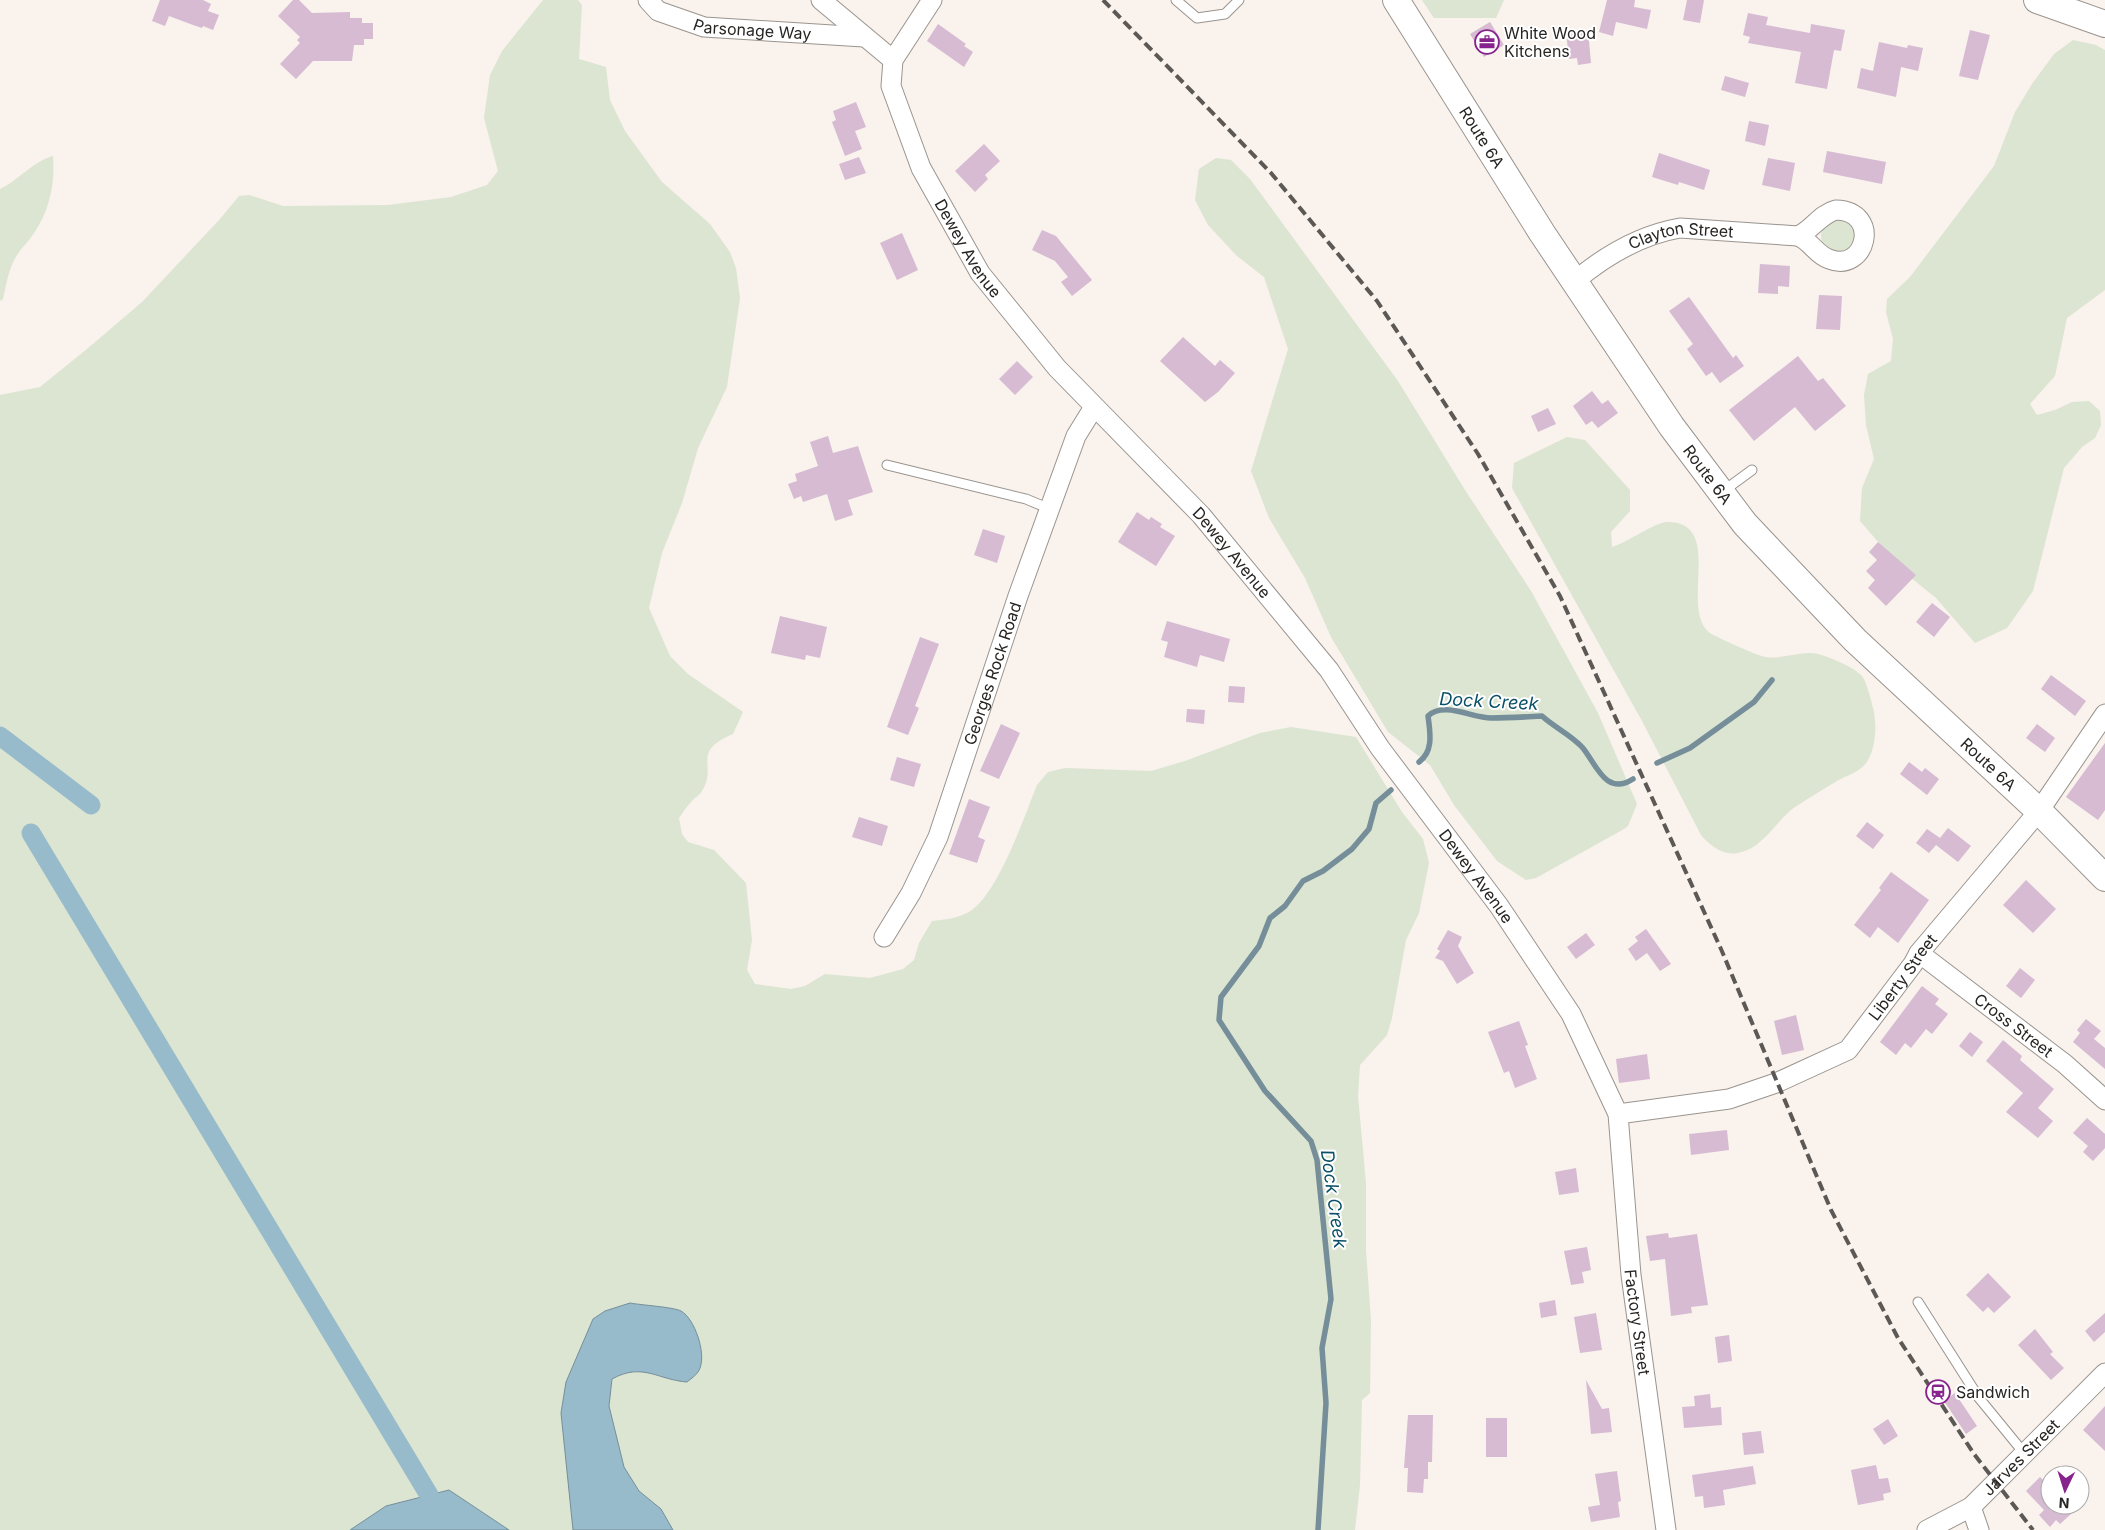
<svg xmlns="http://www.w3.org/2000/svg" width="2105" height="1530" font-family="Inter,sans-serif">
<rect width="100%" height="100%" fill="#f9f2ed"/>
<g fill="#dbe5d1">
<path d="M 543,0 L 578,0 L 582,5 L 579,59 L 606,67 L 610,100 L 625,131 L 662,182 L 710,224 L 730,252 L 736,268 L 740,298 L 727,387 L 698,448 L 682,503 L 662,553 L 649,608 L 670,656 L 688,674 L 743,712 L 733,734 C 690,752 718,765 702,791 C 699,796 694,798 691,802 C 686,807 683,813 679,818 L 682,834 L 688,842 L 714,850 L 746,883 L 752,940 L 747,970 L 755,984 L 791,989 L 805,986 L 825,974 L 870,978 L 903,969 L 914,960 L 919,943 L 932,921 C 944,920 958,918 969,912 C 998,895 1024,817 1037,785 L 1048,772 L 1065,768 L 1151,771 L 1185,761 L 1260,733 L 1291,727 L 1356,737 L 1402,812 L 1423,839 L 1429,863 L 1419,913 L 1406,940 L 1392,1018 L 1387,1035 L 1360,1065 L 1358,1096 L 1366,1183 L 1366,1250 L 1371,1320 L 1370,1393 L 1362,1400 L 1360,1485 L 1355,1530 L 673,1530 L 660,1509 L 639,1491 L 624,1467 L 609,1406 L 612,1379 C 634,1368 654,1371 675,1381 L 681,1311 L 630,1303 L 573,1530 L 509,1530 L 449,1490 L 386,1506 L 350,1530 L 0,1530 L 0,395 L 40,387 L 87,349 L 142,302 L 220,219 L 239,196 L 249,195 L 283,206 L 388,205 L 451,197 L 487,185 L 498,171 L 484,118 L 490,75 L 502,51 Z"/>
<polygon points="1422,0 1504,0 1496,18 1434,18"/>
<polygon points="2073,40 2096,45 2105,50 2105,290 2067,318 2055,376 2030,404 2037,415 2055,410 2072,402 2089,401 2100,411 2101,425 2095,438 2082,447 2064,468 2033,591 2007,628 1975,643 1936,598 1905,573 1860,521 1862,488 1874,459 1866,425 1864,395 1868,374 1891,361 1893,339 1886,312 1887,299 1910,277 1994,166 2015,112 2032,84 2054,54"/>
<path d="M 53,156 C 55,184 50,209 34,233 C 29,241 22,247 17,255 C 9,267 6,285 3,299 L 0,301 L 0,189 C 19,180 32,162 53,156 Z"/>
<polygon points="1216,158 1231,160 1250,179 1398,381 1465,490 1531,591 1598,713 1637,804 1628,826 1624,829 1536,878 1526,880 1497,861 1454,805 1430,765 1388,732 1331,637 1305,578 1269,518 1251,471 1288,349 1264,277 1237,256 1208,225 1195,200 1199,169"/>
<circle cx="1838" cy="236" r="17"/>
<path d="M 1567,437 L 1585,440 L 1630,490 L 1630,511 L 1611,532 L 1612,547 C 1626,543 1656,522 1667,522 C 1726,522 1678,609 1710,633 C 1716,637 1758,656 1765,657 C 1780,659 1796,653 1810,653 C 1823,653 1854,667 1862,676 C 1867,683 1871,700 1873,708 C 1877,724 1876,746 1868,760 C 1862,772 1847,775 1837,781 C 1823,789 1809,798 1795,807 C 1779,818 1765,843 1747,850 C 1728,859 1713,849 1701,835 L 1642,721 L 1512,488 L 1514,463 Z"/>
</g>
<g fill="#97bbcb" stroke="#758e99">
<path d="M 630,1303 C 640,1305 673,1307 681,1311 C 695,1319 706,1353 700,1368 C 698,1374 692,1378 687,1382 C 658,1380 643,1362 612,1379 L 609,1406 L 624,1467 L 639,1491 L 661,1509 L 673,1530 L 573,1530 L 561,1413 L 566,1382 L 593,1319 L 605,1311 Z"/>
<polygon points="449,1490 509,1530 350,1530 386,1506"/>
</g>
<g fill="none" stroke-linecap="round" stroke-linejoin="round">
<g stroke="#758e99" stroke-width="5.5">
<path d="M 1419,762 C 1434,751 1430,732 1428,716 C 1444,701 1472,718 1491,718 C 1508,718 1525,717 1542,716 C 1554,727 1571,735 1582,747 C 1596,763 1605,797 1633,779"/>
<polyline points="1657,763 1690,748 1754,702 1772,680"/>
<polyline points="1318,1530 1326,1403 1322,1348 1331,1299 1317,1160 1311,1141 1265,1091 1219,1020 1221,997 1259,946 1270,918 1285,906 1303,881 1323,871 1352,849 1369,829 1376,803 1391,790"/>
</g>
<g stroke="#97bbcb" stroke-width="19">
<polyline points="0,736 91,805"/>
<polyline points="31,833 429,1495"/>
</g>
</g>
<g fill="#d6bbd3">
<polygon points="160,0 203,0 211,4 208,11 219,15 213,30 203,26 202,28 193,25 169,16 165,26 152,21"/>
<polygon points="293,0 299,0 312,13 350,12 350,18 362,18 362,23 373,23 373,39 364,39 364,45 354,45 352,61 313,61 296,79 280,64 300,43 297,40 300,37 278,16"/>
<polygon points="1607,0 1635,0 1634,7 1651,10 1647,29 1616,22 1613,36 1599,32"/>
<polygon points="1687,0 1704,0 1700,23 1683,20"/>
<polygon points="1748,13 1768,17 1766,25 1810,33 1811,24 1845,30 1841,51 1834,50 1827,89 1795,83 1801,52 1748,43 1750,37 1743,35"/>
<polygon points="1490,22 1504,45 1484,57 1470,34"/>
<polygon points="938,24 966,44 964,46 973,52 964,67 927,41"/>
<polygon points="1588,30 1591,63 1578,65 1577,58 1569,59 1566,32"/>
<polygon points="1970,30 1990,35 1978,80 1959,76"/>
<polygon points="1879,42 1907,48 1908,45 1923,48 1918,71 1901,67 1896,97 1857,88 1861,68 1873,71"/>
<polygon points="1725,76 1749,83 1745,97 1721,90"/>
<polygon points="856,102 866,127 855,131 862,149 845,156 832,122 836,120 833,111"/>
<polygon points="1749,121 1769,125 1765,146 1745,141"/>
<polygon points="984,144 1000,161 985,175 988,179 975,192 955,171"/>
<polygon points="1827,151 1886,162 1882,184 1823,172"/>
<polygon points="1659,153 1710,170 1704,190 1679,182 1678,185 1652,177"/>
<polygon points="859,157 866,173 845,180 839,164"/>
<polygon points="1768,158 1795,163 1790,191 1762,185"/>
<polygon points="1042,230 1056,236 1092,280 1072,296 1061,282 1068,277 1055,261 1032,250"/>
<polygon points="902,233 918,270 897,280 880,243"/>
<polygon points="1760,264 1790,266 1789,287 1778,286 1778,294 1758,293"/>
<polygon points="1819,295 1842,296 1840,330 1816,329"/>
<polygon points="1689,297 1733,358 1736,355 1744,366 1720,383 1712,372 1706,376 1687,349 1693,344 1669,311"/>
<polygon points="1183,337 1215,366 1220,360 1235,373 1218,392 1205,402 1160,361"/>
<polygon points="1798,356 1818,381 1823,378 1846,406 1815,431 1795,407 1754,441 1729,410"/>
<polygon points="1017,361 1033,377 1015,395 999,379"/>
<polygon points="1592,391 1602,404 1608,400 1618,413 1598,428 1592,421 1586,425 1573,406"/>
<polygon points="1548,408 1556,424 1538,432 1531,416"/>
<polygon points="828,436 833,453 858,446 873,492 848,500 853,515 835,521 827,494 803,502 801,496 794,499 788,484 797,481 795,474 818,466 810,442"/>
<polygon points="1137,512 1149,520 1151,517 1162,524 1160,527 1175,536 1156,566 1118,542"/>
<polygon points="983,529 1005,536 997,563 974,555"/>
<polygon points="1878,542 1916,575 1886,606 1868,588 1875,580 1866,571 1877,560 1869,552"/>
<polygon points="1932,603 1950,617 1934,637 1916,622"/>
<polygon points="780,616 827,627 820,658 806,655 805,660 771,653"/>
<polygon points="1167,621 1230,639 1224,662 1200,655 1197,667 1164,657 1168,642 1161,640"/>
<polygon points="920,637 939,644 915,706 919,708 908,735 887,727"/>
<polygon points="2051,675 2086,701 2075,716 2041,689"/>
<polygon points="1229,686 1245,687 1244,703 1228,702"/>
<polygon points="1187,709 1205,710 1204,724 1186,722"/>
<polygon points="1001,724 1020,733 999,779 980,771"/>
<polygon points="2037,724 2055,738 2045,752 2026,738"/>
<polygon points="2105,743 2105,810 2098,820 2066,797"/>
<polygon points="897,757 921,764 914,787 890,780"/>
<polygon points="1909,762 1922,772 1925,768 1939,779 1927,795 1900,774"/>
<polygon points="969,799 990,807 978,837 985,840 977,863 949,854"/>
<polygon points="859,817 888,826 882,846 852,837"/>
<polygon points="1867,822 1884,835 1873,849 1856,836"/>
<polygon points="1948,828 1971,846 1958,862 1936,845 1929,853 1916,843 1927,829 1940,838"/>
<polygon points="1891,872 1929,900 1898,943 1878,927 1870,938 1854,925 1881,890 1879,888"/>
<polygon points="2026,880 2056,909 2033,933 2003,905"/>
<polygon points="1646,929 1671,964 1660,971 1647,953 1636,961 1628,949 1638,941 1635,937"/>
<polygon points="1448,930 1462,937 1458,946 1474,973 1457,984 1443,961 1435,958 1440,951 1437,949"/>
<polygon points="1586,933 1595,945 1576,959 1567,947"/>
<polygon points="2020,968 2035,980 2021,998 2006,986"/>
<polygon points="1922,986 1939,999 1935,1004 1948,1014 1932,1034 1926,1029 1911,1048 1905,1043 1896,1055 1880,1042"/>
<polygon points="1796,1015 1804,1050 1782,1055 1774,1021"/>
<polygon points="2086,1019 2101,1031 2094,1039 2105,1048 2105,1069 2073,1042 2080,1033 2077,1030"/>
<polygon points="1519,1021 1528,1045 1525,1046 1537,1079 1515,1088 1509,1071 1504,1073 1488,1032"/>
<polygon points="1970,1032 1983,1042 1972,1057 1959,1046"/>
<polygon points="2003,1040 2022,1056 2020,1060 2054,1089 2038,1108 2053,1121 2038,1138 2006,1112 2023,1093 1986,1061"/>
<polygon points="1647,1054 1650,1079 1619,1083 1616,1059"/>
<polygon points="2087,1118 2105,1134 2105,1148 2093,1161 2083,1152 2088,1146 2073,1133"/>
<polygon points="1727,1130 1729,1150 1691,1155 1689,1134"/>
<polygon points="1576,1168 1579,1192 1559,1195 1555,1172"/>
<polygon points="1668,1233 1669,1238 1697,1234 1708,1305 1691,1307 1692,1313 1671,1316 1665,1259 1650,1261 1646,1236"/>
<polygon points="1587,1247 1591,1270 1582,1272 1584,1283 1571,1285 1564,1251"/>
<polygon points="1988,1273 2011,1297 1994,1313 1988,1307 1983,1312 1966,1295"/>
<polygon points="1555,1300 1557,1315 1541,1318 1539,1303"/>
<polygon points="1596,1313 1602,1350 1580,1353 1574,1317"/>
<polygon points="2105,1313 2105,1332 2094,1342 2085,1331"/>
<polygon points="2035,1329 2053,1352 2050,1354 2064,1368 2051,1380 2018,1345"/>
<polygon points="1729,1335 1732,1361 1718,1363 1715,1337"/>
<polygon points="1586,1380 1602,1409 1609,1408 1612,1432 1591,1434"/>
<polygon points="1955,1393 1977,1426 1966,1434 1944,1401"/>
<polygon points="1710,1394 1711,1408 1721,1407 1722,1425 1684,1428 1682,1407 1695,1406 1694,1396"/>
<polygon points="2105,1406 2105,1451 2083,1430"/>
<polygon points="1408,1415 1433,1415 1432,1462 1428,1462 1428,1479 1424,1479 1423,1493 1407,1492 1408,1468 1404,1468"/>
<rect x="1486" y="1418" width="21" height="39"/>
<polygon points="1888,1419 1898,1436 1884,1445 1873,1429"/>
<polygon points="1761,1431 1764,1453 1744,1455 1742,1433"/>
<polygon points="1876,1465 1879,1479 1888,1478 1891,1492 1883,1494 1884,1500 1858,1505 1851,1470"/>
<polygon points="1753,1466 1756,1484 1723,1490 1725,1505 1704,1508 1703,1496 1695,1497 1692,1475"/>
<polygon points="1617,1471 1621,1501 1618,1502 1620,1517 1591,1522 1588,1507 1600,1505 1595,1474"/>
<polygon points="2040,1477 2050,1487 2050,1505 2081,1505 2060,1524 2056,1520 2050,1527 2039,1515 2044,1510 2026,1491"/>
</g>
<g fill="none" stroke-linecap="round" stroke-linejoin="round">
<g stroke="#9a948f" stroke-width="11">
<g id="lane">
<polyline points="1176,0 1197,18 1225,14 1239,0"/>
<polyline points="887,465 1026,499 1050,509"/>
<polyline points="1722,492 1752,470"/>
<polyline points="1918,1302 1979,1398 2024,1453"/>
</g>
</g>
<g stroke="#9a948f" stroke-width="21">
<g id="street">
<path id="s1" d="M 648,0 L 658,11 L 704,27 L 864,37"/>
<polyline points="821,0 893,60"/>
<path id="s2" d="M 932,0 L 893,60 L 891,86 L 921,168 L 980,273 L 1057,368 L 1201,515 L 1329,670 L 1380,748 L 1499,906 L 1571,1014 L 1618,1114 L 1631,1275 L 1666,1530"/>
<path d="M 1836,210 C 1882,211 1866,274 1829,259 C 1816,255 1811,241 1798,236 C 1813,229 1820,214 1836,210 Z"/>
<path id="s3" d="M 1575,281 C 1607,254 1640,235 1680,228 L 1798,236"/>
<path id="s4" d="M 884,937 L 911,893 L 938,837 L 1018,596 L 1076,436 L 1094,407"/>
<path id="s5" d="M 1919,953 L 2065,1064 L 2105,1100"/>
<path id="s6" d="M 1618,1114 L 1729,1099 L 1776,1083 L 1848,1050 L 1913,964 L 1919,953 L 2039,811 L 2105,714"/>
<polyline points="1971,1507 1979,1530"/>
<path id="s7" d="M 1927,1530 L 1971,1507 L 2105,1373"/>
</g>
</g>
<g stroke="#9a948f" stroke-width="28">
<g id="secondary">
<path id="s8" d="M 1396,0 L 1542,233 L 1672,427 L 1745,524 L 1855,640 L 2039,811 L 2105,878"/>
<polyline points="2037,0 2105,24"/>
</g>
</g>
<use href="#lane" stroke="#fff" stroke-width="9"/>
<use href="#street" stroke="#fff" stroke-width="19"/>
<use href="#secondary" stroke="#fff" stroke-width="26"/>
<polyline stroke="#5b5855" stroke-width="4" stroke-dasharray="10 5" stroke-linecap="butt" points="1103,0 1271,173 1377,301 1478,454 1560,596 1721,949 1831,1210 1898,1338 1974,1454 2033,1530"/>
</g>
<defs>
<g id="office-ring" transform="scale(1.25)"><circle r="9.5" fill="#fff" stroke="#86238c" stroke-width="1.5"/><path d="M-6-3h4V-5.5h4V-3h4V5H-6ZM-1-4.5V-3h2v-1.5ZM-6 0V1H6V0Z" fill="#86238c"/></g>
<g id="station-ring" transform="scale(1.25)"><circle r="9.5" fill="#fff" stroke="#86238c" stroke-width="1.5"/><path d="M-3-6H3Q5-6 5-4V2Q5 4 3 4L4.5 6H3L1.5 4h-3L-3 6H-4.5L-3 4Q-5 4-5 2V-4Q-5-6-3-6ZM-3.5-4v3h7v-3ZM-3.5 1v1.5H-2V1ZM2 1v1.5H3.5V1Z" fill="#86238c"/></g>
</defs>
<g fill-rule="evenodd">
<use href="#office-ring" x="1487" y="42"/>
<use href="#station-ring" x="1938" y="1392"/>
</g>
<g text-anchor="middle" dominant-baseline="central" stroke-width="4" stroke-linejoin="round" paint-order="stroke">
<g font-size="16" fill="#272523" stroke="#fff">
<text stroke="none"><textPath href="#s1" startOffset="112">Parsonage Way</textPath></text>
<text stroke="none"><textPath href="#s8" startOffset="162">Route 6A</textPath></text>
<text stroke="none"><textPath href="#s3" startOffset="119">Clayton Street</textPath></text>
<text stroke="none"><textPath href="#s2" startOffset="278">Dewey Avenue</textPath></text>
<text stroke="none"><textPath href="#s8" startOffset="568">Route 6A</textPath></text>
<text stroke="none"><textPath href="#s2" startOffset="682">Dewey Avenue</textPath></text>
<text stroke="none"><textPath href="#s4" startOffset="286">Georges Rock Road</textPath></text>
<text stroke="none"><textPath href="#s8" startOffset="972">Route 6A</textPath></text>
<text stroke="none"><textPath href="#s2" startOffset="1088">Dewey Avenue</textPath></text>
<text stroke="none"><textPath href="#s6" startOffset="332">Liberty Street</textPath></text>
<text stroke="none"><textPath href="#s5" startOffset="119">Cross Street</textPath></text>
<text stroke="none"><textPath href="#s2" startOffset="1575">Factory Street</textPath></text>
<text stroke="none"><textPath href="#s7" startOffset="120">Jarves Street</textPath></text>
</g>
<g font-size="16" fill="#272523" stroke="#fff" text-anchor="start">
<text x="1504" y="33">White Wood<tspan x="1504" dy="18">Kitchens</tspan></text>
<text x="1956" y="1392">Sandwich</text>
</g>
<g font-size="18" font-style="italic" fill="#095068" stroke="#fff">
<text transform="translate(1489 701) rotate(3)">Dock Creek</text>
<text transform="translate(1334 1199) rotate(82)">Dock Creek</text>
</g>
</g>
<g transform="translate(2065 1490) rotate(184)"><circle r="24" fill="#ffffff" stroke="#a9a8a7"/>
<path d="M0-4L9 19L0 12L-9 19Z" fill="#86238c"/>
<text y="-8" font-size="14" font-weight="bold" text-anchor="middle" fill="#272523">N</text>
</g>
</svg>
